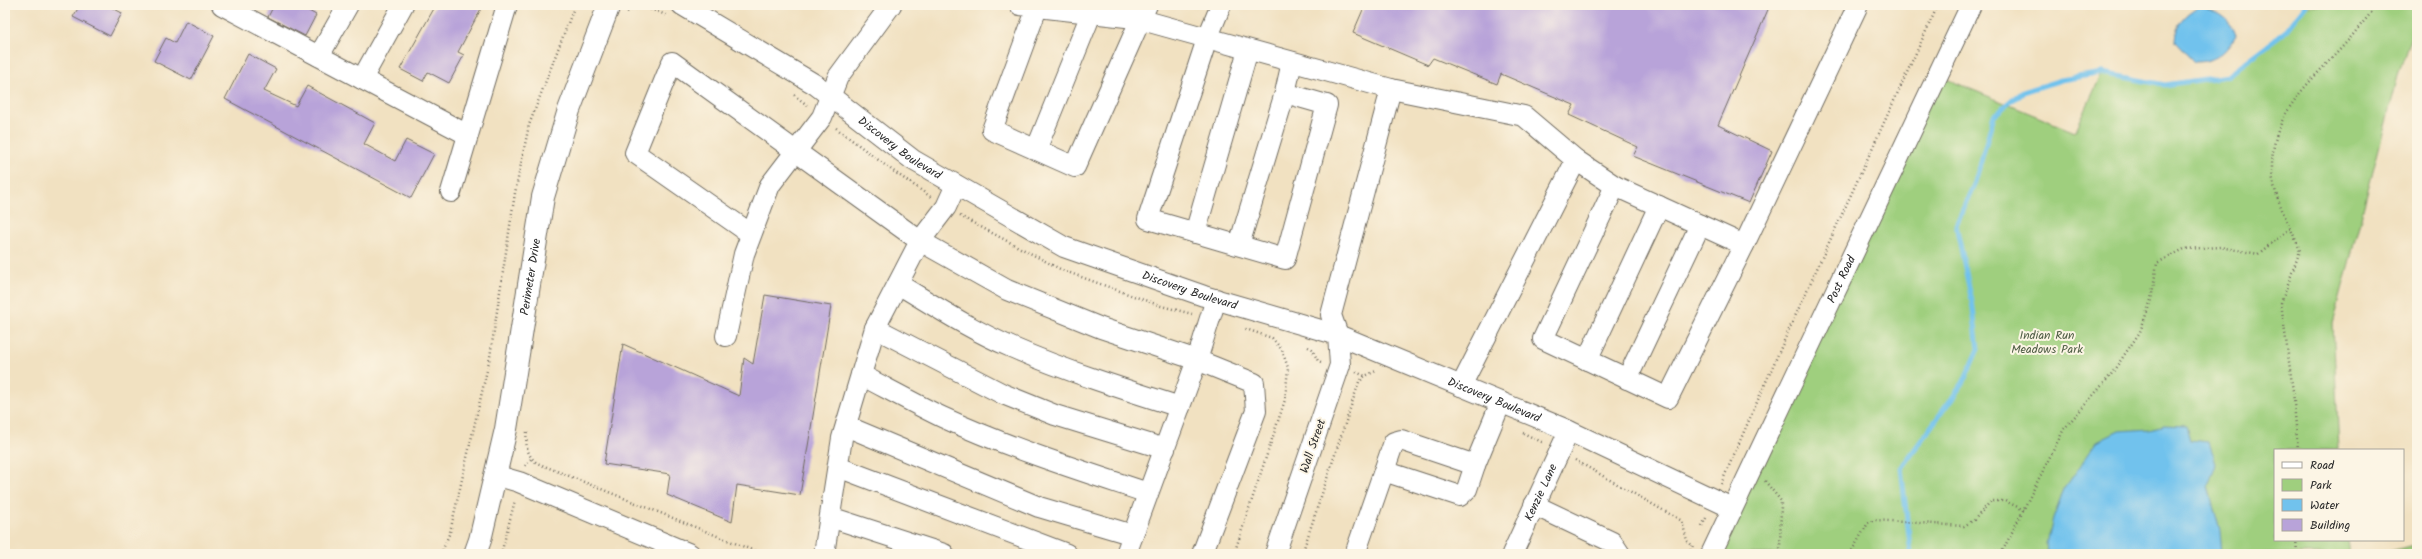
<svg xmlns="http://www.w3.org/2000/svg" width="2422" height="559" font-family="Kalam,sans-serif">
<rect width="100%" height="100%" fill="#fcf5e5"/>
<filter id="ink" filterUnits="userSpaceOnUse"><feTurbulence type="fractalNoise" baseFrequency=".025" numOctaves="2"/><feDisplacementMap in="SourceGraphic" scale="8" xChannelSelector="R" yChannelSelector="G"/><feConvolveMatrix kernelMatrix="1 2 1 2 8 2 1 2 1" color-interpolation-filters="sRGB"/></filter>
<filter id="wash" filterUnits="userSpaceOnUse"><feTurbulence type="fractalNoise" baseFrequency=".012" numOctaves="4" result="noise"/><feDisplacementMap in="SourceGraphic" scale="16" xChannelSelector="R" yChannelSelector="G"/><feGaussianBlur stdDeviation="0.9" result="paint"/><feColorMatrix in="noise" values="0 0 0 0 0 0 0 0 0 0 0 0 0 0 0 0 0 1.4 0 .05"/><feComposite in="paint" operator="in"/></filter>
<g filter="url(#wash)">
<rect width="100%" height="100%" fill="#f1e1c1"/>
<g fill="#9fcf7e" stroke="#657d54">
<polygon points="2306,5 2417,5 2417,18 2399,72 2333,324 2339,450 2275,450 2275,540 2348,540 2350,554 1714,554 1939,76 2075,132 2102,73 2165,85 2227,76 2283,34"/>
<polygon points="2417,544 2417,554 2380,554"/>
</g>
<g fill="#71c2ed" stroke="#4e768c">
<path d="M 2200,6 C 2216,11 2231,19 2236,35 C 2225,54 2215,62 2194,62 L 2175,42 C 2175,24 2186,14 2200,6 Z"/>
<polygon points="2165,425 2186,426 2190,440 2209,442 2216,464 2208,486 2220,531 2222,554 2048,554 2047,543 2053,518 2064,489 2097,442 2119,431 2149,429"/>
</g>
<g fill="none" stroke-linecap="round" stroke-linejoin="round">
<polyline stroke="#71c2ed" stroke-width="5" points="1911,554 1901,468 1963,383 1978,349 1972,301 1956,225 1975,182 1994,115 2023,92 2061,80 2102,73 2165,85 2227,76 2283,34 2306,5"/>
</g>
<g id="blocks">
<g fill="#b8a3d9">
<polygon points="80,5 107,5 122,13 110,36 73,17"/>
<polygon points="274,5 310,5 307,10 316,15 305,36 268,17"/>
<polygon points="436,5 483,5 458,52 464,55 449,83 428,72 423,81 400,69"/>
<polygon points="1365,5 1770,5 1718,125 1772,151 1749,203 1633,156 1638,147 1569,115 1574,105 1501,74 1497,84 1433,58 1428,65 1353,33"/>
<polygon points="186,21 214,36 191,80 154,61 166,38 175,43"/>
<polygon points="248,54 276,69 264,91 296,106 307,86 375,123 364,144 395,161 406,140 434,154 411,198 225,99"/>
<polygon points="765,295 831,306 800,495 737,485 732,522 667,495 670,474 604,464 623,344 739,396 744,358 753,364"/>
</g>
</g>
</g>
<g filter="url(#ink)">
<use href="#blocks" fill-opacity="0" stroke="#706b60" stroke-width="1"/>
<g fill="none" stroke-linecap="round" stroke-linejoin="round">
<g stroke="#706b60" stroke-width="22">
<g id="minor">
<polyline points="222,5 468,135"/>
<path id="s1" d="M 682,5 L 816,85 L 913,160 L 1064,247 L 1204,296 L 1338,335 L 1565,429 L 1732,508"/>
<polyline points="1020,5 1135,18 1391,89 1331,315 1338,335 1340,365 1275,554"/>
<polyline points="1221,5 1207,39 1148,219 1285,259 1327,105 1285,93 1292,62"/>
<polyline points="1037,8 992,130 1075,167 1147,5"/>
<polyline points="319,56 348,5"/>
<polyline points="362,79 403,5"/>
<polyline points="1391,89 1524,116 1576,160 1461,386"/>
<polyline points="1036,150 1091,14"/>
<polyline points="1576,160 1615,186 1744,245 1858,5"/>
<polyline points="956,185 946,207 920,241 1007,290 1101,328 1197,360 1126,554"/>
<polyline points="1615,186 1543,339 1668,398 1744,245"/>
<polyline points="451,192 507,5"/>
<polyline points="1195,233 1248,50"/>
<polyline points="751,234 635,153 672,62 920,241 875,328 842,438 824,554"/>
<polyline points="1239,245 1285,93"/>
<path d="M 898,284 C 935,306 971,330 1011,347 C 1066,371 1123,389 1180,407"/>
<polyline points="875,328 1003,394 1055,415 1165,449"/>
<polyline points="726,336 744,254 770,185 822,117 838,77 891,5"/>
<polyline points="1587,360 1659,206"/>
<path d="M 861,375 C 888,389 915,404 942,417 C 1009,448 1079,470 1148,493"/>
<polyline points="1627,379 1700,225"/>
<polyline points="846,426 1039,507 1133,535"/>
<polyline points="838,467 1067,554"/>
<polyline points="1384,471 1460,496 1467,489 1475,465"/>
<polyline points="495,475 519,482 690,554"/>
<polyline points="1534,505 1612,542 1620,554"/>
<polyline points="830,517 944,554"/>
<polyline points="1202,554 1256,411 1254,383 1197,360 1216,299"/>
<polyline points="1355,554 1394,442 1401,440 1475,465 1501,402"/>
<path id="s2" d="M 1512,554 L 1569,431"/>
<path id="s3" d="M 1711,554 L 1971,5"/>
</g>
</g>
<g stroke="#706b60" stroke-width="24">
<g id="major">
<path id="s4" d="M 475,554 L 480,540 L 506,429 L 543,197 L 569,110 L 609,5"/>
</g>
</g>
<g stroke="#706b60" stroke-width="2.5" stroke-dasharray="1 3" stroke-linecap="butt">
<path d="M 627,12 C 641,4 654,10 668,16"/>
<polyline points="794,95 807,105"/>
<polyline points="836,128 893,171 931,197"/>
<polyline points="960,216 1062,270 1161,306 1192,314"/>
<polyline points="1308,347 1312,349 1318,361 1321,362"/>
<polyline points="1356,372 1365,376 1376,371"/>
<path d="M 527,432 C 525,444 527,456 537,463 L 762,554"/>
<polyline points="1523,433 1544,443"/>
<path d="M 2298,450 L 2293,391 L 2281,303 L 2300,251 C 2291,226 2273,198 2272,171 C 2270,103 2323,75 2359,27 C 2365,20 2372,13 2375,5"/>
<polyline points="1575,460 1682,521 1687,541 1693,546"/>
<polyline points="525,466 531,459"/>
<polyline points="1765,481 1781,501 1780,554"/>
<polyline points="1721,484 1787,334 1938,5"/>
<polyline points="1702,526 1707,516"/>
<polyline points="2296,540 2297,554"/>
<polyline points="441,554 450,532 490,357 515,193 529,125 575,5"/>
<polyline points="501,554 515,500"/>
<polyline points="1234,554 1285,400 1288,368 1282,350 1272,338 1243,328"/>
<polyline points="1302,554 1359,382 1365,376"/>
<polyline points="1689,554 1693,545"/>
<polyline points="1850,554 1868,523 1875,520 1964,526 1974,520 1991,501 2005,501 2024,510"/>
<polyline points="2001,554 2064,429 2110,376 2140,332 2151,300 2157,263 2184,249 2220,247 2258,254 2292,227"/>
<polyline points="2412,554 2417,553"/>
</g>
<use href="#minor" stroke="#fff" stroke-width="20"/>
<use href="#major" stroke="#fff" stroke-width="22"/>
</g>
</g>
<g text-anchor="middle" dominant-baseline="central" stroke-width="4" stroke-linejoin="round" paint-order="stroke">
<g font-size="12" fill="#2b2b2b" stroke="#fcf5e5">
<text stroke="none"><textPath href="#s1" startOffset="261">Discovery Boulevard</textPath></text>
<text stroke="none"><textPath href="#s4" startOffset="283">Perimeter Drive</textPath></text>
<text stroke="none"><textPath href="#s3" startOffset="304">Post Road</textPath></text>
<text stroke="none"><textPath href="#s1" startOffset="586">Discovery Boulevard</textPath></text>
<text stroke="none"><textPath href="#s1" startOffset="910">Discovery Boulevard</textPath></text>
<text transform="translate(1313 446) rotate(-71)">Wall Street</text>
<text stroke="none"><textPath href="#s2" startOffset="68">Kenzie Lane</textPath></text>
</g>
<g font-size="12" fill="#4e5c44" stroke="#fcf5e5">
<text x="2047" y="335">Indian Run<tspan x="2047" dy="14">Meadows Park</tspan></text>
</g>
</g>
<rect width="2422" height="559" fill="none" stroke="#fcf5e5" stroke-width="20"/>
<rect x="2274" y="449" width="130" height="92" fill="#fcf5e5" stroke="#a8a49b"/>
<rect x="2282" y="462" width="20" height="6" fill="#ffffff" stroke="#a8a49b"/>
<text x="2310" y="469" font-size="12" fill="#2b2b2b">Road</text>
<rect x="2282" y="479" width="20" height="12" fill="#9fcf7e" stroke="#a8a49b"/>
<text x="2310" y="489" font-size="12" fill="#2b2b2b">Park</text>
<rect x="2282" y="499" width="20" height="12" fill="#71c2ed" stroke="#a8a49b"/>
<text x="2310" y="509" font-size="12" fill="#2b2b2b">Water</text>
<rect x="2282" y="519" width="20" height="12" fill="#b8a3d9" stroke="#a8a49b"/>
<text x="2310" y="529" font-size="12" fill="#2b2b2b">Building</text>
</svg>
